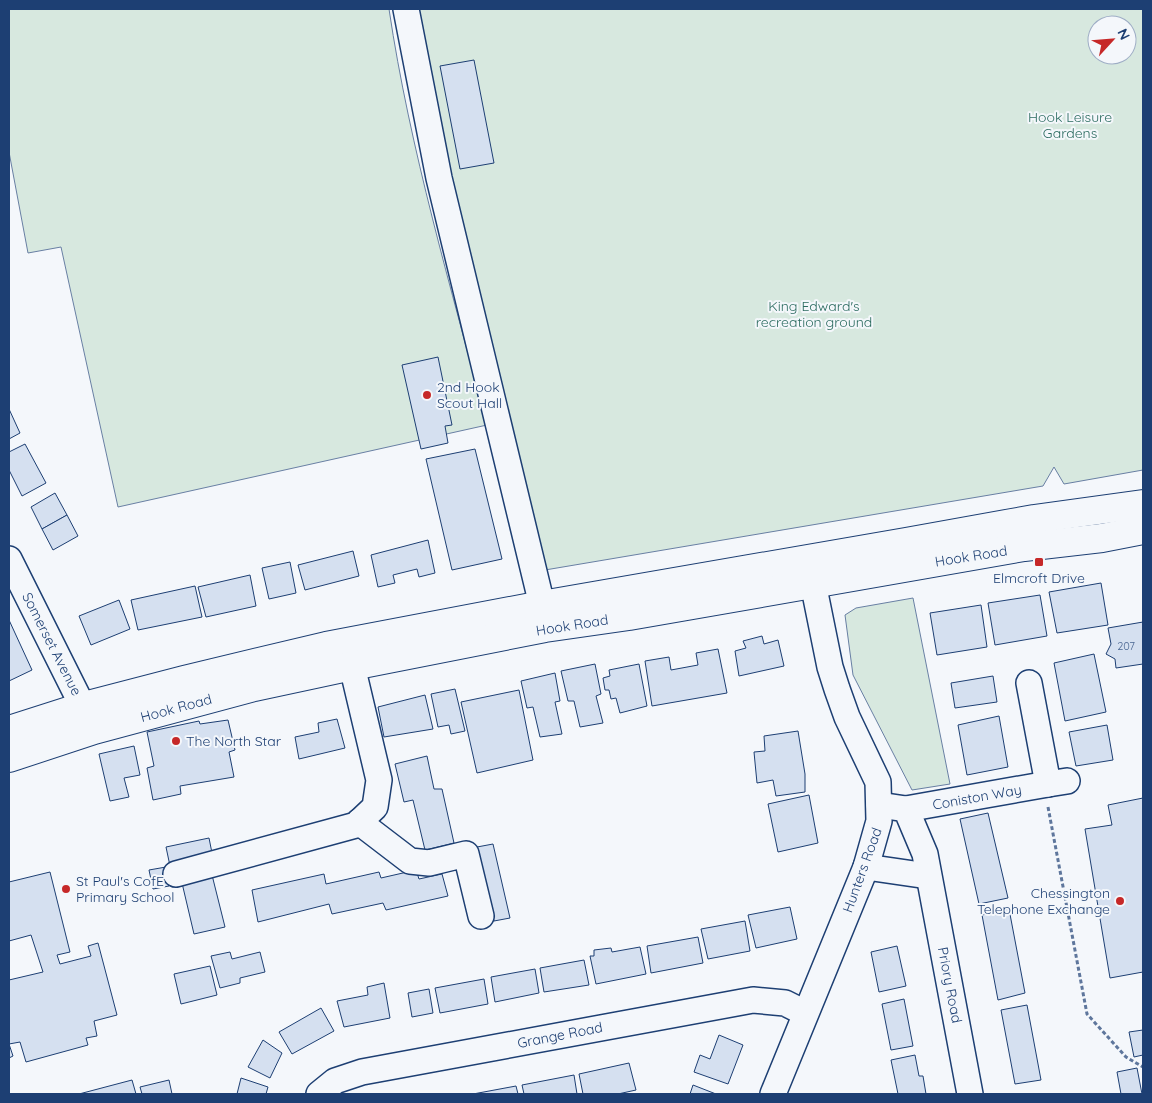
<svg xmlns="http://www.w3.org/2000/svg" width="1152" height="1103" font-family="Quicksand,sans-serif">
<rect width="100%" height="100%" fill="#f4f7fb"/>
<g fill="#d7e8df" stroke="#687fa3" fill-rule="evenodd">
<path d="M 9,9 L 389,9 C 410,150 451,287 487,425 L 118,507 L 61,247 L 28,253 L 9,152 Z"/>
<path d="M 414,9 L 1143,9 L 1143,470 L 1064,484 L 1054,467 L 1043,486 L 545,570 L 503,421 ZM 1097,25 L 1127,25 L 1127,55 L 1097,55 Z"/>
<polygon points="913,598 950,784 912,790 853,675 845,615 856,608"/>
</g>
<g fill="#d5e0f0" stroke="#1d3f73">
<polygon points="474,60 494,163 460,169 440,66"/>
<polygon points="438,357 452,425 445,426 448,443 421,449 402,365"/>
<polygon points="9,409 20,433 9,439"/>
<polygon points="25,444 46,483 22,496 9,470 9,452"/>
<polygon points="475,449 502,559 452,570 426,459"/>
<polygon points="55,493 67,515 42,529 31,507"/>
<polygon points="67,515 78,536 53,550 42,529"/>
<polygon points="428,540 435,573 419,577 417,569 393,575 395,583 378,587 371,555"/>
<polygon points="353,551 359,576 305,590 298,565"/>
<polygon points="290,562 296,593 269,599 262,568"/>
<polygon points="250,575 256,606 206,617 198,587"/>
<polygon points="1101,583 1108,625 1057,633 1049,592"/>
<polygon points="195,586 202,617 138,630 131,600"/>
<polygon points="1040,595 1047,636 995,645 988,603"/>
<polygon points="119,600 130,629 91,645 79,616"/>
<polygon points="981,605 987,647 937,655 930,613"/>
<polygon points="9,620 32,670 9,681"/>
<polygon points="1143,622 1143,664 1116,668 1115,659 1106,654 1111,644 1108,628"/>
<polygon points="762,636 764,644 778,640 784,666 739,676 735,651 746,648 743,641"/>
<polygon points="718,649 727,693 652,706 645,661 669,657 671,670 698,665 696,653"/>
<polygon points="1094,654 1106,712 1065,721 1054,663"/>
<polygon points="595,664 601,694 596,696 603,723 580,727 574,701 568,701 561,671"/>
<polygon points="639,664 647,706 620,713 616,698 611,699 609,690 605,690 603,678 610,676 609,670"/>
<polygon points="555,673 560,701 555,702 562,734 540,737 533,707 527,708 521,681"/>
<polygon points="993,676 997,702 955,708 951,683"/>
<polygon points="455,689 465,731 451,734 449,725 438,727 431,694"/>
<polygon points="519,690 533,760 477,773 461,702"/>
<polygon points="425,695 433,729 384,737 378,707"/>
<polygon points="999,716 1008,767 967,775 958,725"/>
<polygon points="337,719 345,748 299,759 295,737 319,732 318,723"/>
<polygon points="228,720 235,750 229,752 234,777 180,786 181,794 153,800 147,768 154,766 147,732 199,721 200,724"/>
<polygon points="1107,725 1113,760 1076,766 1069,732"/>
<polygon points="798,731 805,774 805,792 776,796 773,780 757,783 754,752 765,751 764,736"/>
<polygon points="134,746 140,775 124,778 129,797 110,801 99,754"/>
<polygon points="427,756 434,789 442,789 454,843 425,850 413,800 404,802 395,764"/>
<polygon points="809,795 818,843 778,852 768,804"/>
<polygon points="1143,798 1143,972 1110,978 1085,829 1112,825 1108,805"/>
<polygon points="988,813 1008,898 979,904 960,819"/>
<polygon points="209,838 213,858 170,866 166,847"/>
<polygon points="493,844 510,918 494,921 477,847"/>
<polygon points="166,867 169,886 153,889 149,870"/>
<polygon points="416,870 419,879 442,874 448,896 386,910 383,903 332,914 329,904 258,922 252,890 324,874 326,884 379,872 381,878"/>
<polygon points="50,872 70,952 57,955 60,964 91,956 88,946 98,943 117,1015 94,1021 97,1036 86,1038 88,1045 26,1062 20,1042 9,1044 13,1056 9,1058 9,980 43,972 31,935 9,941 9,882"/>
<polygon points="212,875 225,927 194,934 182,883"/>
<polygon points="790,907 797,939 756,948 748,915"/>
<polygon points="1009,909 1025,993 998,1000 982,915"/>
<polygon points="745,921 750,951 708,959 701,929"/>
<polygon points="698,937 703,963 651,973 647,946"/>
<polygon points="897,946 906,986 879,992 871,952"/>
<polygon points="640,947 646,974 596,984 590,956 594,956 594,950 611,948 612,952"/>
<polygon points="230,952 232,959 260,952 265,972 240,978 240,983 220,988 211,956"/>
<polygon points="584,960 589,985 544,992 540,968"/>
<polygon points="210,966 217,995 181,1004 174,974"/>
<polygon points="535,969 539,993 495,1002 491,977"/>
<polygon points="484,979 488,1004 440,1013 435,988"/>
<polygon points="384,983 390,1018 344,1027 337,1001 368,995 367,987"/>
<polygon points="429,989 433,1013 412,1017 408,993"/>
<polygon points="904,999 913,1046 891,1050 882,1004"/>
<polygon points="1027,1005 1041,1080 1015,1084 1001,1010"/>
<polygon points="321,1008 334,1031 292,1054 279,1032"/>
<polygon points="1143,1030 1143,1055 1134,1057 1129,1032"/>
<polygon points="719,1035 743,1045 728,1084 694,1072 700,1055 710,1059"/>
<polygon points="263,1040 282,1053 270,1078 248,1067"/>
<polygon points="915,1055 919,1076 923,1076 926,1094 898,1094 891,1060"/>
<polygon points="629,1063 636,1090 618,1094 583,1094 579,1074"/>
<polygon points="1137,1068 1142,1094 1121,1094 1117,1072"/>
<polygon points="574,1075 577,1094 524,1094 522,1085"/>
<polygon points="241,1078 268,1087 266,1094 237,1094"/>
<polygon points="132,1080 136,1094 79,1094"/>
<polygon points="169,1080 172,1094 142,1094 140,1087"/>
<polygon points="693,1085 716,1094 690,1094"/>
<polygon points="516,1086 518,1094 473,1094"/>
</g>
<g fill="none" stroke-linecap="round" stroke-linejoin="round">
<g stroke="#1d3f73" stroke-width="28">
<g id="minor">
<polyline points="406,9 439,178 542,605"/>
<polyline points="9,559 92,725"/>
<polyline points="1029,683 1048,784 1067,781"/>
<polyline points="879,805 906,809 925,854 970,1094"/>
<polyline points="906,809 1048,784"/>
<polyline points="359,822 410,861 429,863 466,854 481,916"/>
<polyline points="866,867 928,876"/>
<polyline points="176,874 356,825 375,807 379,780 352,666"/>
<polyline points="319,1094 335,1081 362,1072 753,1000 785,1003 805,1013"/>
<polyline points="773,1094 866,867 879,821 878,782 847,717 837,689 830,667 813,583"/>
</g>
</g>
<g stroke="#1d3f73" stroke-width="30">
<g id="highway">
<polyline points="9,730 84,706 184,680 326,646 542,605 906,542 1034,519 1143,504"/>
<polyline points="9,758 94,730 254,687 352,666 545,628 629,616 1024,547 1102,538 1143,530"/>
</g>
</g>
<polyline stroke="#5e769c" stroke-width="3" stroke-dasharray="4 2.5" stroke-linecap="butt" points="1048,807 1087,1014 1126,1057 1143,1067"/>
<use href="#minor" stroke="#f4f7fb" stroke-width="25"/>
<use href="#highway" stroke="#f4f7fb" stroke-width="28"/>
</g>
<g fill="#c62828" stroke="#f4f7fb" stroke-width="2">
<circle cx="427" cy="395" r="5"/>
<rect x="1034" y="557" width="10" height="10" rx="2.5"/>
<circle cx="176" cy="741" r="5"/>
<circle cx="66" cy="889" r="5"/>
<circle cx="1120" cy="901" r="5"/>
</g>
<g text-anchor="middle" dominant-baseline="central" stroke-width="4" stroke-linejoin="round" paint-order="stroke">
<g font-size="11" fill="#4b6792">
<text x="1126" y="646">207</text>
</g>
<g font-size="14" fill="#2c6c60" stroke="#f4f7fb">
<text x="1070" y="117">Hook Leisure<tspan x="1070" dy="16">Gardens</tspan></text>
<text x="814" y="306">King Edward's<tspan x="814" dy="16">recreation ground</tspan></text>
</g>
<g font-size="14" fill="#1d3f73" stroke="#f4f7fb" text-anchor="start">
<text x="437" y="387">2nd Hook<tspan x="437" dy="16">Scout Hall</tspan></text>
<text x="1039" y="578" text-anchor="middle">Elmcroft Drive</text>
<text x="186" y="741">The North Star</text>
<text x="76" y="881">St Paul's CofE<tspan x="76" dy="16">Primary School</tspan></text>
<text x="1110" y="893" text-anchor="end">Chessington<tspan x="1110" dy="16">Telephone Exchange</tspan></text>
</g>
<g font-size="14" fill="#1d3f73" stroke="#f4f7fb">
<text transform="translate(971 556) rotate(-9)">Hook Road</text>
<text transform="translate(572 625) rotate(-9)">Hook Road</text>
<text transform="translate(52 644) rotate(63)">Somerset Avenue</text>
<text transform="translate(176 708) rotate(-15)">Hook Road</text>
<text transform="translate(977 797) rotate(-10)">Coniston Way</text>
<text transform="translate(862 870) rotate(-70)">Hunters Road</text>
<text transform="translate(950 985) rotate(79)">Priory Road</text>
<text transform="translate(560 1035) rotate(-11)">Grange Road</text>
</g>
</g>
<rect width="1152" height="1103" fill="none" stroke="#1d3f73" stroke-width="20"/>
<g transform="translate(1112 40) rotate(64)"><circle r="24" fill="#f4f7fb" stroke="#9eadc5"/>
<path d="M0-4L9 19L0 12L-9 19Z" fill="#c62828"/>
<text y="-8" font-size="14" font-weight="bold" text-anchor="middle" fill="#1d3f73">N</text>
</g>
</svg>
